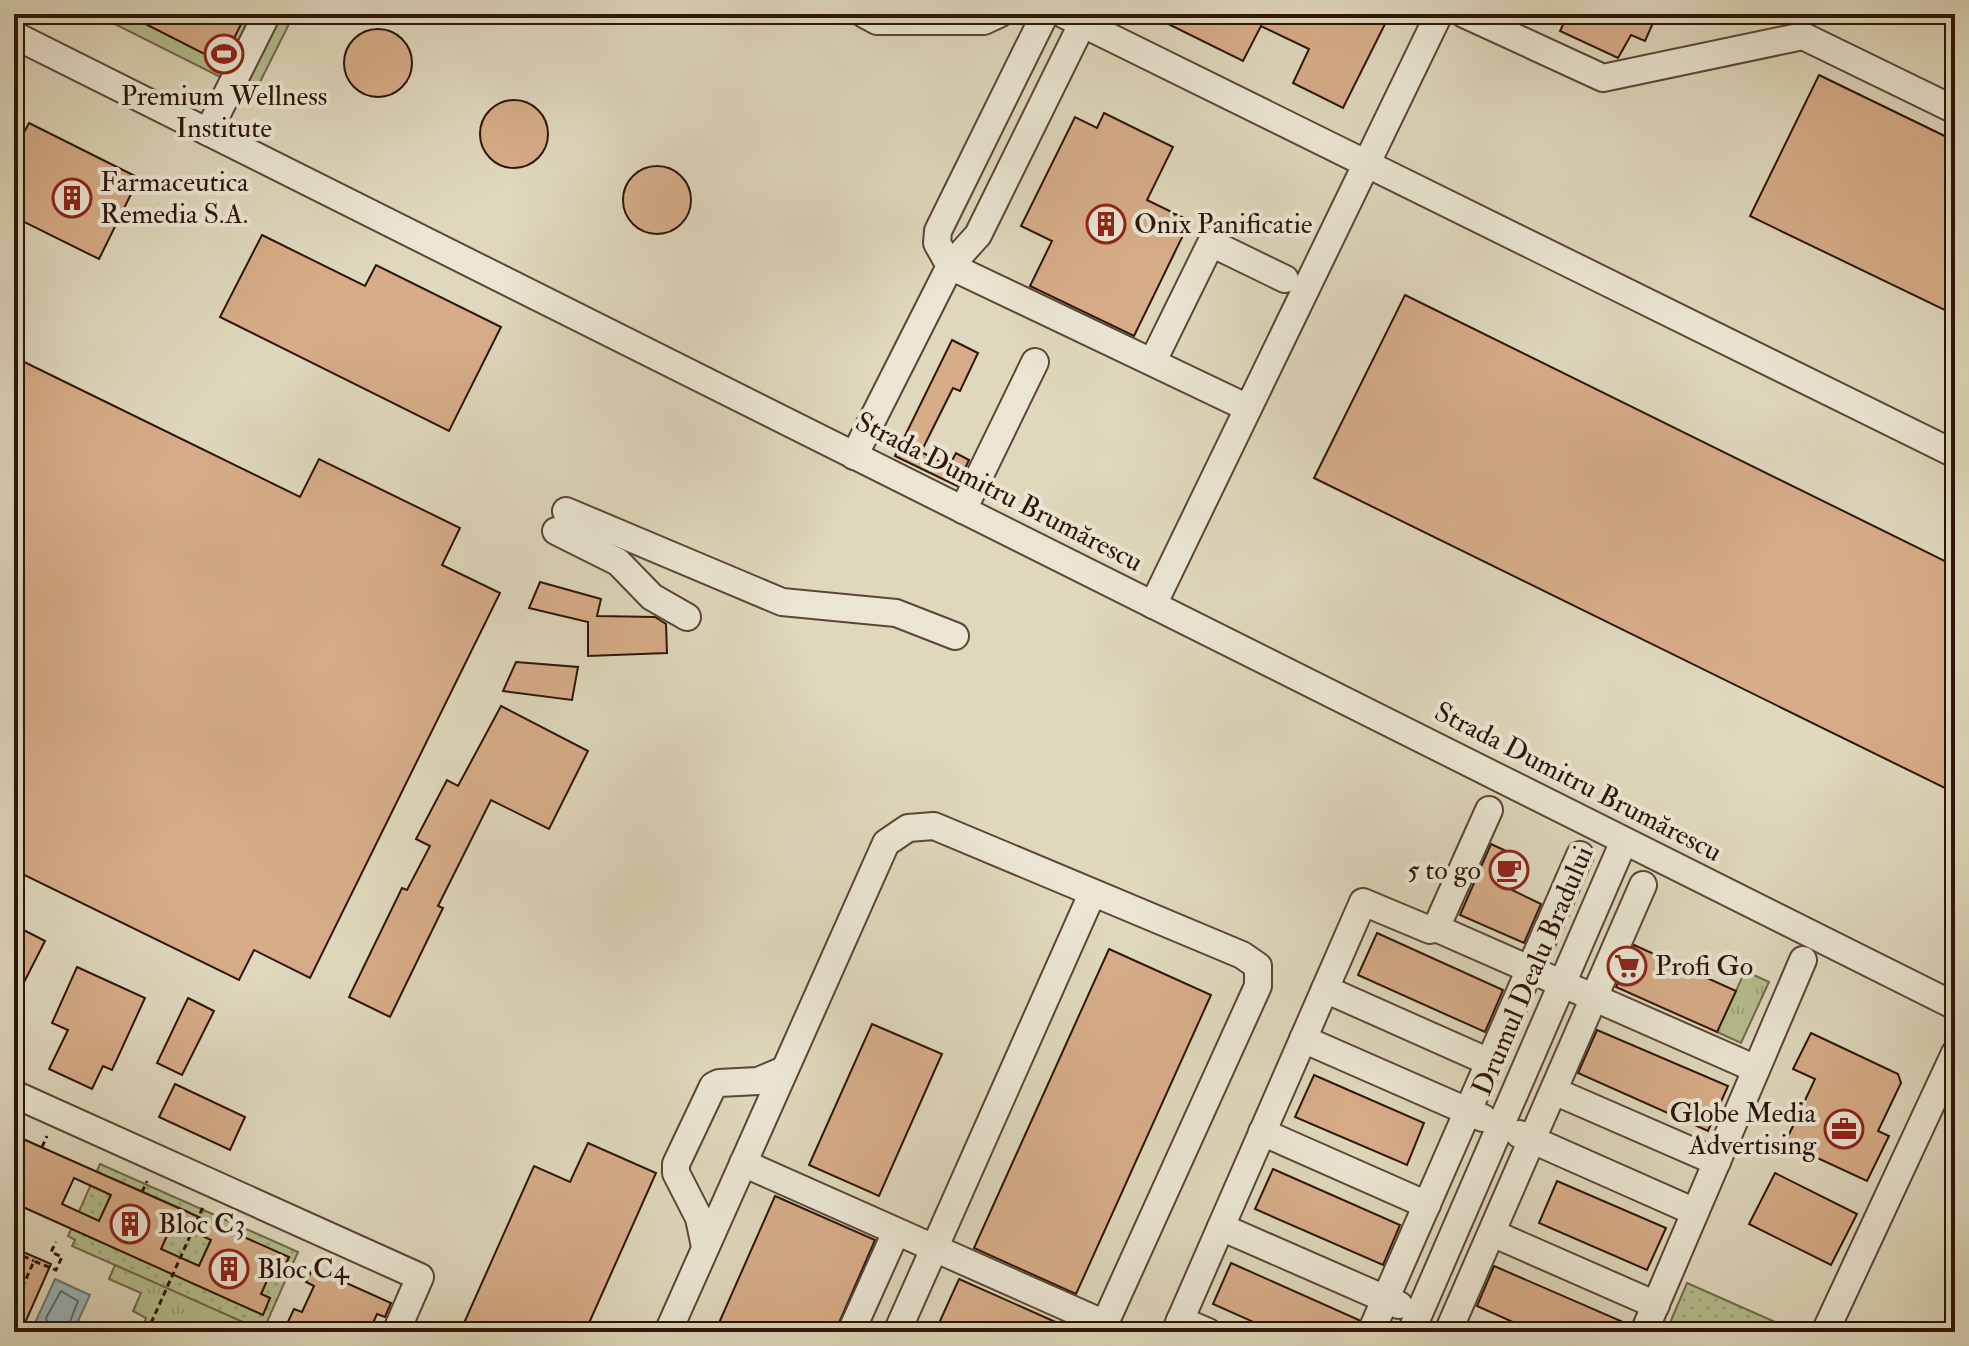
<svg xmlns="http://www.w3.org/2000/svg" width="1969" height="1346" font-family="'IM FELL Double Pica',serif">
<defs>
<pattern id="grass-dots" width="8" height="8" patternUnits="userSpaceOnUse" patternTransform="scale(2)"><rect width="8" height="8" fill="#b5be8e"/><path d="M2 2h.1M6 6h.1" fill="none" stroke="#9ca279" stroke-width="1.8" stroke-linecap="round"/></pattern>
<pattern id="park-tufts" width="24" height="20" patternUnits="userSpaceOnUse" patternTransform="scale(2)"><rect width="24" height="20" fill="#b5be8e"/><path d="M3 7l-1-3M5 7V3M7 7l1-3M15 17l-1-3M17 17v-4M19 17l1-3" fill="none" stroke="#9ca279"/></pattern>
</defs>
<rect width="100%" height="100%" fill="#dfd8bc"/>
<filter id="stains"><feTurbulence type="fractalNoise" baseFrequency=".0025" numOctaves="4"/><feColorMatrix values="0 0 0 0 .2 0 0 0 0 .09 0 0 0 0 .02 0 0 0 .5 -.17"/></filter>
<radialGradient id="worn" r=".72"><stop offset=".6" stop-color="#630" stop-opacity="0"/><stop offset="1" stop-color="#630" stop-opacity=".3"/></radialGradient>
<g fill="url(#grass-dots)" stroke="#726a4c" stroke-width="2" fill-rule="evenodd">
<path d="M 100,1164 L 298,1252 L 263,1331 L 72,1246 L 75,1240 L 68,1236 ZM 109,1177 L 189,1212 L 182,1226 L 173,1222 L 161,1249 L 170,1254 L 91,1218 L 99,1221 L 111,1195 L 103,1191 ZM 211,1239 L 289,1258 L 282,1271 L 273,1267 L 261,1294 L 270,1298 L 262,1314 L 190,1262 L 199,1266 Z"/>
<polygon points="1687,1283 1798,1332 1666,1332"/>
</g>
<g fill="url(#park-tufts)" stroke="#726a4c" stroke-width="2">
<polygon points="1745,971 1769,982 1741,1043 1717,1032"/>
<polygon points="115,1265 263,1331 263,1332 119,1332 123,1324 140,1332 146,1318 133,1311 141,1293 109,1279"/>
</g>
<polygon fill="#b5be8e" stroke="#726a4c" stroke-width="2" points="95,14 294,14 254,94"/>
<polygon fill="#99b6bc" stroke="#6f7674" stroke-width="2" points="55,1279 90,1295 73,1332 50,1332 34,1325"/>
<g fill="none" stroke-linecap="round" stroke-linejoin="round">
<polyline stroke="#646662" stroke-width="2" points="51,1332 46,1318 61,1291 78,1301 66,1332"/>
</g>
<g fill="#d6ad88" stroke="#2f1509" stroke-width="2" fill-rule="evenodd">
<polygon points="126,14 246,14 222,63"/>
<polygon points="1148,14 1390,14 1343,108 1293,83 1309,49 1261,26 1243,61"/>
<polygon points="1568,14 1657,14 1645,41 1631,35 1618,58 1560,31"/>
<circle cx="378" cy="63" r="34"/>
<polygon points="1819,75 1955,141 1955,315 1750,216"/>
<circle cx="514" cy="134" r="34"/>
<polygon points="1104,113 1173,147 1147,200 1190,221 1134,336 1030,286 1052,241 1021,226 1075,117 1097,128"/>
<polygon points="29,123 139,178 99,259 14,217 14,152"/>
<circle cx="657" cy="200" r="34"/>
<polygon points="262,235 365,286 376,265 501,327 449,431 220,317"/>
<polygon points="1405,295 1955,566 1955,793 1314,478"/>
<polygon points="952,340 978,353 960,391 953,388 921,452 949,466 956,453 969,460 957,486 895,456"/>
<polygon points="14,357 300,497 319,459 460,528 442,565 500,593 310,978 254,950 239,980 14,870"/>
<polygon points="540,582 601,599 597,616 655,617 666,624 667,653 588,656 588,622 529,608"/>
<polygon points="516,662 578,667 572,700 503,691"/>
<polygon points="501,706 588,751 549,829 491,800 438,906 443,908 390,1017 349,997 402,888 407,890 430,846 416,839 447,780 458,786"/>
<polygon points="1491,844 1525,860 1512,890 1541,904 1524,943 1460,915"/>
<polygon points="14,925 45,941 14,1002"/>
<polygon points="1377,933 1503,990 1485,1032 1358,975"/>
<polygon points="1634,945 1736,991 1717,1032 1616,987"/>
<polygon points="1109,949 1211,995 1076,1294 974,1248"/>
<polygon points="77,967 145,998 112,1070 103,1066 92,1089 49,1069 68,1030 52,1023"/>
<polygon points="188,998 214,1011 182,1075 157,1063"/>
<polygon points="872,1024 942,1054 879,1196 809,1165"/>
<polygon points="1597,1030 1728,1086 1708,1131 1578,1073"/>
<polygon points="1811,1033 1898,1074 1901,1083 1878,1131 1889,1136 1867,1181 1785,1143 1815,1079 1793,1069"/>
<polygon points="1314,1075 1424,1123 1407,1165 1295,1117"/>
<polygon points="175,1084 245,1117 230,1150 159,1117"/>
<path d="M 14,1135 L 289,1257 L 282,1271 L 273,1267 L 261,1294 L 270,1298 L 263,1315 L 14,1203 ZM 74,1178 L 111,1195 L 99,1221 L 62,1204 ZM 173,1222 L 211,1240 L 199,1266 L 161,1249 Z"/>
<polygon points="588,1143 656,1173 585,1332 460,1332 534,1166 570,1182"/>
<polygon points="1273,1169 1400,1225 1383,1265 1255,1209"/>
<polygon points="1775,1173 1857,1214 1831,1265 1749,1224"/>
<polygon points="1557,1181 1666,1228 1647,1270 1539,1223"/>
<polygon points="775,1196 875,1240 835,1332 715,1332"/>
<polygon points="14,1248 51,1264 21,1332 14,1332"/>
<polygon points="1231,1263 1359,1320 1355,1332 1276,1332 1213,1304"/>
<polygon points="1494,1266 1630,1325 1628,1332 1535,1332 1477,1306"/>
<polygon points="313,1268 391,1303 385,1317 377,1314 369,1332 300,1332 286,1326 294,1309 302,1312 314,1286 306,1282"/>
<polygon points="959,1279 1078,1332 935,1332"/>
</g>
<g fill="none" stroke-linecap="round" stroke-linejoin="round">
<g stroke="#5b4636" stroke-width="30">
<g id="minor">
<polyline points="864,14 877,21 984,21 999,14"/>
<polyline points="1045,14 938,231 937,243 950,266 1248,408"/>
<polyline points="1063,14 1955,454"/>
<polyline points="1464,14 1603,78 1803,36 1955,110"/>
<polyline points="14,35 1955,1006"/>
<polyline points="208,132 267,14"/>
<polyline points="1153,361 1211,243 1285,279"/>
<polyline points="854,456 950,266 978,235 1087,14"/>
<polyline points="963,510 1035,362"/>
<polyline points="566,511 782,602 896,613 955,636"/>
<polyline points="556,531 618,562 652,597 687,617"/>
<polyline points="1153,605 1439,14"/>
<polyline points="1436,928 1489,810"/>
<polyline points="1325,989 1489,1062"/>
<polyline points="1303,1039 1483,1118"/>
<polyline points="1554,1091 1717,1162"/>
<polyline points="14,1094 420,1277 396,1332"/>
<polyline points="1262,1132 1427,1205"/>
<polyline points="1519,1134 1695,1212"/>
<polyline points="743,1163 1105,1324"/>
<polyline points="1221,1227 1399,1305"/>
<polyline points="1492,1233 1656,1305"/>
<polyline points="705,1247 699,1218 676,1173 676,1164 713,1086 719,1083 758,1081 784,1070"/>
<polyline points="1180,1320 1208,1332"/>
<polyline points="668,1332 886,843 908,828 934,826 1242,955 1258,966 1258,986 1101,1332"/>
<polyline points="851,1332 896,1232"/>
<polyline points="897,1332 1092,894"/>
<polyline points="1175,1332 1363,902 1430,930 1436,928 1756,1069"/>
<polyline points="1371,1332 1580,855"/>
<polyline points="1411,1332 1624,841"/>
<polyline points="1448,1332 1643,885"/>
<polyline points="1644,1332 1803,960"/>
<polyline points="1825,1332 1955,1053"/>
</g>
</g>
<g stroke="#2f1509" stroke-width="3" stroke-dasharray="6 4" stroke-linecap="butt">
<polyline points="42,1147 47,1136"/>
<polyline points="142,1192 147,1181"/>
<polyline points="241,1236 245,1226"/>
<polyline points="23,1256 34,1261"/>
<polyline points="346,1283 350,1274"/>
<polyline points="14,1306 34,1261 56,1270 62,1257 51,1252 56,1242"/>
<polyline points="147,1332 203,1207"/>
</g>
<use href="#minor" stroke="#eae6d3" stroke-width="26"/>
</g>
<defs>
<g id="stadium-ring" transform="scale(2)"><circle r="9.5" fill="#eae6d3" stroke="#8f2418" stroke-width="1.5"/><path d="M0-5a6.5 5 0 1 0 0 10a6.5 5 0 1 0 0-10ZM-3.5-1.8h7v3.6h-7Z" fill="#8f2418"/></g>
<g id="building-ring" transform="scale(2)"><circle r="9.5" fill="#eae6d3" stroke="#8f2418" stroke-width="1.5"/><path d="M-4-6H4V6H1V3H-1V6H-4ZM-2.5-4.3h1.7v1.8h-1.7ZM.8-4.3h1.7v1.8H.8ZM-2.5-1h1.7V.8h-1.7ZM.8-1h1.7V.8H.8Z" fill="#8f2418"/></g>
<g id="cafe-ring" transform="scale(2)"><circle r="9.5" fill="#eae6d3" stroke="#8f2418" stroke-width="1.5"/><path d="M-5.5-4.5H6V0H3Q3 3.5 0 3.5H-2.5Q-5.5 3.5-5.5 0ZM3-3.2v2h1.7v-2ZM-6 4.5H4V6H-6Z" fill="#8f2418"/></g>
<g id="supermarket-ring" transform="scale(2)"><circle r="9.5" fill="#eae6d3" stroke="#8f2418" stroke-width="1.5"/><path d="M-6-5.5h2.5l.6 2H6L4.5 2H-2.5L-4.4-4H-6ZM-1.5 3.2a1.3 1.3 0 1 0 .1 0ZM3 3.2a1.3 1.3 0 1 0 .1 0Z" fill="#8f2418"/></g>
<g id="office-ring" transform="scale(2)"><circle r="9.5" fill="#eae6d3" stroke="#8f2418" stroke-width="1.5"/><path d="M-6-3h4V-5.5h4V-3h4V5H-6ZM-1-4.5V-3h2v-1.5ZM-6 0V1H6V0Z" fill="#8f2418"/></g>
</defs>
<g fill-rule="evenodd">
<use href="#stadium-ring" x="224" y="54"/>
<use href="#building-ring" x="72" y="198"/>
<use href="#building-ring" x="1106" y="224"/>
<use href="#cafe-ring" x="1509" y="870"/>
<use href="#supermarket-ring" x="1627" y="966"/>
<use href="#office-ring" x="1844" y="1129"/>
<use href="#building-ring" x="130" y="1224"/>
<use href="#building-ring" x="229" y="1269"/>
</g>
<g text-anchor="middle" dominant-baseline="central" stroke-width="8" stroke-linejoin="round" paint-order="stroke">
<g font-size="28" fill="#2f1509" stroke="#eae6d3" text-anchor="start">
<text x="224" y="96" text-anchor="middle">Premium Wellness<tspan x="224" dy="32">Institute</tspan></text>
<text x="100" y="182">Farmaceutica<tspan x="100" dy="32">Remedia S.A.</tspan></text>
<text x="1134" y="224">Onix Panificatie</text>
<text x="1481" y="870" text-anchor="end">5 to go</text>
<text x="1655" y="966">Profi Go</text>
<text x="1816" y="1113" text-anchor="end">Globe Media<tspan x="1816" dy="32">Advertising</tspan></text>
<text x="158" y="1224">Bloc C3</text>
<text x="257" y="1269">Bloc C4</text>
</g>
<g font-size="28" fill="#2f1509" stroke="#eae6d3">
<text transform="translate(999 492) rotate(27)">Strada Dumitru Brumărescu</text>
<text transform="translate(1578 782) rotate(27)">Strada Dumitru Brumărescu</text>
<text transform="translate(1533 971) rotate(-67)">Drumul Dealu Bradului</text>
</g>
</g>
<rect width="1969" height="1346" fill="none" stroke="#dfd8bc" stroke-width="48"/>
<rect x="16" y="16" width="1937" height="1314" fill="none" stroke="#2f1509" stroke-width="4"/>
<rect x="24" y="24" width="1921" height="1298" fill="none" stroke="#2f1509" stroke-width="2"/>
<rect width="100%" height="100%" filter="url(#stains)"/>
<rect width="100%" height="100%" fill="url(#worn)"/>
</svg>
